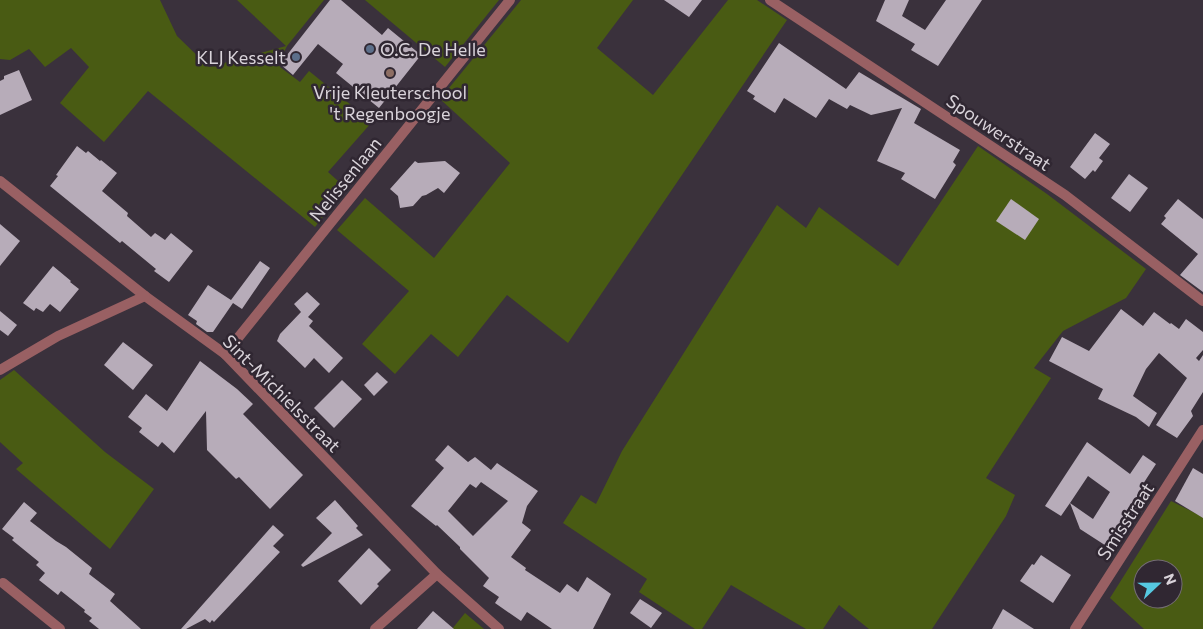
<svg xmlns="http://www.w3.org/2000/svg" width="1203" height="629" font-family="Commissioner,sans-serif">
<rect width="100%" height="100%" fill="#3a313c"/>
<g fill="#495b13" fill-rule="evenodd">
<polygon points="0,0 160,0 177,36 209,67 286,46 237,0 324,0 287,46 278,64 280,67 300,82 309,71 372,122 328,172 346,188 315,227 148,91 104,142 60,103 89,67 71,48 45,67 29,49 10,60 0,59"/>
<polygon points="365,0 499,0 445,67"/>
<polygon points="521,0 633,0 597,48 653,95 728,0 757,0 787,20 568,343 507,295 458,357 431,334 395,374 362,344 409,291 337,230 365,198 434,258 510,163 440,99"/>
<polygon points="978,146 1047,194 1146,269 1126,298 1063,331 1034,368 1051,378 986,478 1015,495 1006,516 932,629 869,629 839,605 823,629 806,629 731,585 702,629 695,629 639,592 647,579 563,523 581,495 596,504 622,451 777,205 806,228 819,207 898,266"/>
<polygon points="14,370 105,452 154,489 110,549 16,469 23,463 0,442 0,380"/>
<path d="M 1171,501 L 1203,517 L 1203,629 L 1144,629 L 1110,598 ZM 1143,569 L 1173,569 L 1173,599 L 1143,599 Z"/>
<polygon points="465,613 484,629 452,629"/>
</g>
<g fill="#b7acb9" fill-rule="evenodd">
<polygon points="330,0 341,0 382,35 388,28 421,55 379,108 336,73 343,64 318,44 293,75 280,64"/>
<polygon points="664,0 702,0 689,17"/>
<polygon points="885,0 909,0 902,16 925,30 946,0 982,0 938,66 911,50 915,44 876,21"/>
<polygon points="779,43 846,89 859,72 921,109 914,123 960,150 953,162 956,165 935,199 901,179 905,173 877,161 902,108 871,115 850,105 847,109 829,99 816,118 784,98 775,113 753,99 755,96 747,91"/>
<polygon points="19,70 32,100 0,115 0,81 4,79 4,76"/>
<polygon points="1095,133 1110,144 1099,158 1103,161 1095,172 1093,170 1085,179 1070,167"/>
<polygon points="77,146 86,153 88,151 100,161 101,160 117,173 102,191 128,213 127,216 151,237 155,233 165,240 171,233 193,251 169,282 154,271 156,269 122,241 120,243 50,186 58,176 56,175"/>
<polygon points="415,161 418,163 445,161 460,173 444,193 438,188 426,195 422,196 413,206 400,208 398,196 390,189"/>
<polygon points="1129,174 1148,188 1130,212 1111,198"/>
<polygon points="1011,199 1039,219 1025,240 996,221"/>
<polygon points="1178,199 1203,219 1203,292 1180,275 1198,254 1161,224 1166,218 1164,216"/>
<polygon points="0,224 20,241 0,266"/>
<polygon points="260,261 270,268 242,309 233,303 213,332 207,332 196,324 197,321 188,315 208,285 231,300"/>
<polygon points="53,266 71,281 70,282 79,289 60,312 50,304 43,312 36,308 34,311 23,303"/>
<polygon points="307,292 320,304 308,317 313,321 309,326 343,358 329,373 314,358 305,368 277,341 280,334 301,312 294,304"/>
<polygon points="1121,309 1143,326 1154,312 1170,324 1171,323 1179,329 1186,319 1203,332 1203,350 1196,358 1199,361 1203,355 1203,392 1191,411 1193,416 1177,438 1156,425 1187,378 1159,353 1146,369 1133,396 1157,413 1149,427 1136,417 1098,399 1103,389 1049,361 1062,337 1089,351"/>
<polygon points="0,311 17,325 8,336 0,330"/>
<polygon points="123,342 153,365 133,390 104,365"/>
<polygon points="200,361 237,389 253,404 243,414 303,475 270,509 239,477 236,479 207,450 206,411 174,453 162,442 158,447 139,432 142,428 128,417 146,394 167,411"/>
<polygon points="377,372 388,382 374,396 364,385"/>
<polygon points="342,380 362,399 334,428 314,408"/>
<path d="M 1087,442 L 1130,474 L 1143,455 L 1156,464 L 1143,484 L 1149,489 L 1111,549 L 1080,529 L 1070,503 L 1061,516 L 1045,506 ZM 1088,476 L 1110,492 L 1093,519 L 1070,503 Z"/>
<path d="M 448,445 L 468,462 L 475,457 L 491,470 L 497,463 L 538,491 L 527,506 L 522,523 L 531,530 L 511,557 L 526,568 L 525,570 L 560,593 L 567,584 L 578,592 L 587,577 L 611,594 L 593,629 L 552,629 L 527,612 L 521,621 L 495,603 L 499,597 L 483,586 L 489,578 L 460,549 L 460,547 L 437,525 L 436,526 L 411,506 L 444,468 L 435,460 ZM 481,482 L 508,501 L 473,536 L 448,511 L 470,484 L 476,488 Z"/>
<polygon points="1193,468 1203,474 1203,518 1175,501"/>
<polygon points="335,500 358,526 356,528 363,535 303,567 301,565 332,533 316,518"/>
<polygon points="24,502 37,513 30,521 56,541 66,547 92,568 89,574 115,594 110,601 141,629 99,629 89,621 92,618 84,612 85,610 61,591 58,595 39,580 45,573 36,565 39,562 12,540 14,538 2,529"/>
<polygon points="273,525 284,535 273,546 280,552 214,622 212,620 210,623 205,619 186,629 181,629"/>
<polygon points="369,548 391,570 377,584 379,586 361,605 338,581"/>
<polygon points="1041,555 1071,575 1053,603 1020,581 1032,564 1034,565"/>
<polygon points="640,599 662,613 651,628 630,613"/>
<polygon points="1003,609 1034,629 992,629"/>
<polygon points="433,611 454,629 417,629"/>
</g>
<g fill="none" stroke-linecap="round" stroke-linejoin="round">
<g stroke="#996063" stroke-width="10">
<polyline points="770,0 1065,195 1203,301"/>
<polyline points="0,181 145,296 225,354 437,574 499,629"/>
<polyline points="225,354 510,0"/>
<polyline points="0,370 58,336 145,296"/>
<polyline points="3,583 60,629"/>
<polyline points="375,629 437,574"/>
<polyline points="1075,629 1203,430"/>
</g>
</g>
<g fill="#5c6f8a" stroke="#302732" stroke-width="2">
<circle cx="370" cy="49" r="5"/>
<circle cx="296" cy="57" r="5"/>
</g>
<circle fill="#8d6e63" stroke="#302732" stroke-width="2" cx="390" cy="73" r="5"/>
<g text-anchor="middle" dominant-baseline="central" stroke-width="5" stroke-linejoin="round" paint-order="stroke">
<g font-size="18" fill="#d9d3da" stroke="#302732" text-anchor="start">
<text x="380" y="49">O.C. De Helle</text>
<text x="286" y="57" text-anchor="end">KLJ Kesselt</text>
<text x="390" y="92" text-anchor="middle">Vrije Kleuterschool<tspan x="390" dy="21">'t Regenboogje</tspan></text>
</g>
<g font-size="18" fill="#d9d3da" stroke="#302732">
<text transform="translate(999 132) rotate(34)">Spouwerstraat</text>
<text transform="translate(345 179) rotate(-51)">Nelissenlaan</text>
<text transform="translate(282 393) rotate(45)">Sint-Michielsstraat</text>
<text transform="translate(1125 521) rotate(-57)">Smisstraat</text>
</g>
</g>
<g transform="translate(1158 584) rotate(68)"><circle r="24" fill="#302732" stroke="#746c75"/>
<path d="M0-4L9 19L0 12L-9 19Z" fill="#56c9e1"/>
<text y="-8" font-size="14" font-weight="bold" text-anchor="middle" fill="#d9d3da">N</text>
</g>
</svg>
